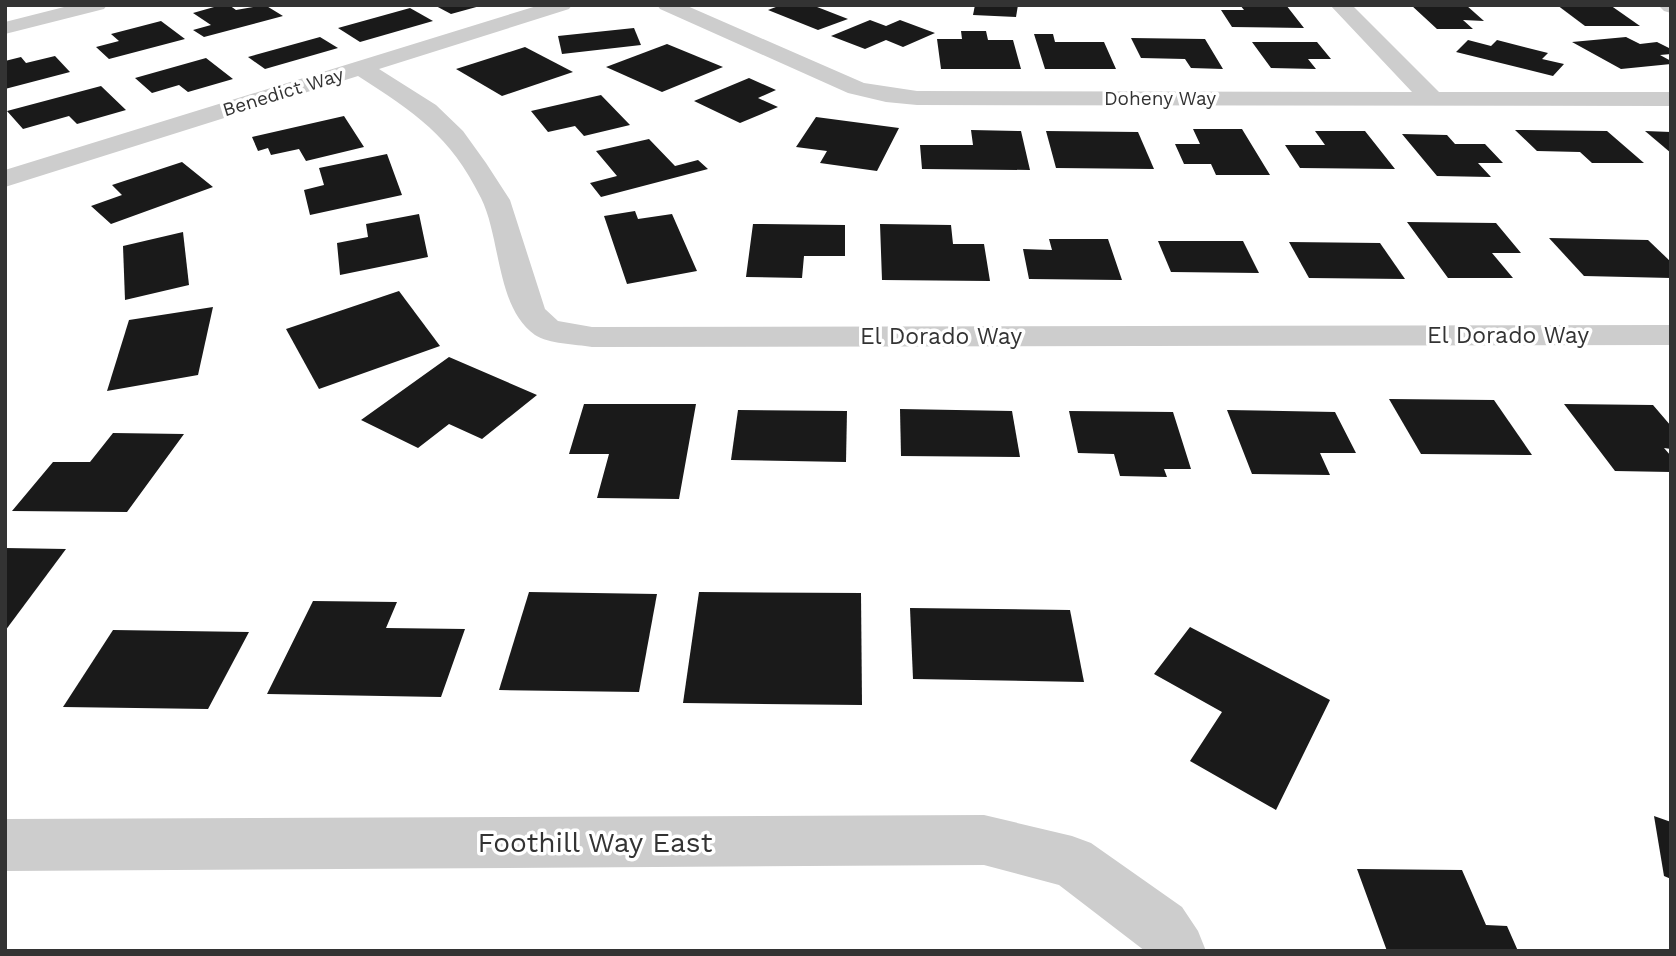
<svg xmlns="http://www.w3.org/2000/svg" width="1676" height="956" font-family="'Work Sans',sans-serif">
<rect width="100%" height="100%" fill="#fff"/>
<g fill="#1a1a1a">
<polygon points="221,5 229,5 236,10 265,5 283,16 204,37 193,30 211,25 193,13"/>
<polygon points="434,5 480,5 480,6 451,14"/>
<polygon points="781,5 812,5 848,19 818,30 768,10"/>
<polygon points="975,5 1018,5 1016,17 973,15"/>
<polygon points="1240,5 1286,5 1304,28 1232,27 1221,10 1244,10"/>
<polygon points="1411,5 1466,5 1484,21 1463,20 1473,29 1437,29"/>
<polygon points="1557,5 1610,5 1640,26 1585,26"/>
<polygon points="410,8 433,21 360,42 338,28"/>
<polygon points="870,20 886,26 900,20 935,33 903,47 886,40 865,49 831,36"/>
<polygon points="161,21 185,39 109,59 96,47 119,41 111,34"/>
<polygon points="634,28 641,45 562,54 558,36"/>
<polygon points="961,31 986,31 988,40 1013,40 1021,69 941,69 937,39 962,39"/>
<polygon points="1034,34 1053,34 1055,42 1104,42 1116,69 1045,69"/>
<polygon points="320,37 338,48 265,69 248,57"/>
<polygon points="1626,37 1640,44 1657,42 1671,49 1671,54 1660,55 1671,61 1671,64 1621,69 1572,42"/>
<polygon points="1131,38 1205,39 1223,69 1191,68 1185,59 1141,58"/>
<polygon points="1468,40 1491,46 1497,40 1548,53 1542,59 1564,64 1553,76 1456,52"/>
<polygon points="1252,42 1317,42 1331,59 1308,59 1316,69 1271,68"/>
<polygon points="667,44 723,67 662,92 606,67"/>
<polygon points="525,47 573,72 502,96 456,69"/>
<polygon points="55,56 70,72 5,89 5,61 21,57 26,63"/>
<polygon points="206,58 233,79 188,92 179,85 152,93 135,78"/>
<polygon points="749,78 776,90 758,98 778,107 740,123 694,101"/>
<polygon points="101,86 126,110 77,124 69,116 23,129 7,111"/>
<polygon points="601,95 630,125 584,136 575,126 548,132 531,111"/>
<polygon points="344,116 364,147 306,161 299,149 271,155 268,148 258,151 252,137"/>
<polygon points="816,117 899,128 877,171 820,163 827,151 796,147"/>
<polygon points="1193,129 1242,129 1270,175 1216,175 1211,164 1184,164 1175,144 1200,144"/>
<polygon points="971,130 1021,131 1030,170 922,169 920,145 973,145"/>
<polygon points="1515,130 1607,131 1644,163 1592,163 1580,152 1537,151"/>
<polygon points="1046,131 1138,132 1154,169 1056,168"/>
<polygon points="1315,131 1365,131 1395,169 1300,168 1285,145 1325,145"/>
<polygon points="1645,131 1671,132 1671,153"/>
<polygon points="1402,134 1447,135 1455,144 1485,144 1503,163 1478,163 1491,177 1437,176"/>
<polygon points="649,139 675,166 698,160 708,169 601,197 590,183 617,176 596,151"/>
<polygon points="387,154 402,195 310,215 304,190 324,185 319,168"/>
<polygon points="182,162 213,187 111,224 91,206 122,195 112,185"/>
<polygon points="635,211 638,219 672,214 697,271 627,284 604,216"/>
<polygon points="419,214 428,257 340,275 337,243 368,237 366,224"/>
<polygon points="1407,222 1496,223 1521,253 1492,253 1513,278 1448,278"/>
<polygon points="753,224 845,225 845,256 804,256 802,278 746,277"/>
<polygon points="880,224 951,225 953,244 984,244 990,281 882,280"/>
<polygon points="183,232 189,285 125,300 123,246"/>
<polygon points="1549,238 1648,240 1671,262 1671,278 1584,276"/>
<polygon points="1049,239 1108,239 1122,280 1029,279 1023,249 1052,250"/>
<polygon points="1158,241 1243,241 1259,273 1171,272"/>
<polygon points="1289,242 1380,243 1405,279 1309,278"/>
<polygon points="399,291 440,346 319,389 286,329"/>
<polygon points="213,307 198,375 107,391 129,320"/>
<polygon points="449,357 537,395 482,439 449,424 418,448 361,420"/>
<polygon points="1389,399 1494,400 1532,455 1421,454"/>
<polygon points="584,404 696,404 679,499 597,498 609,454 569,454"/>
<polygon points="1564,404 1653,405 1671,426 1671,449 1664,448 1671,456 1671,472 1615,471"/>
<polygon points="900,409 1012,411 1020,457 901,456"/>
<polygon points="738,410 847,411 846,462 731,460"/>
<polygon points="1227,410 1335,412 1356,453 1320,453 1330,475 1252,474"/>
<polygon points="1069,411 1173,412 1191,469 1164,469 1167,477 1120,476 1114,454 1078,453"/>
<polygon points="113,433 184,434 127,512 12,511 53,462 90,462"/>
<polygon points="5,548 66,549 5,631"/>
<polygon points="529,592 657,594 639,692 499,690"/>
<polygon points="699,592 861,593 862,705 683,703"/>
<polygon points="313,601 397,602 386,628 465,629 441,697 267,694"/>
<polygon points="910,608 1070,610 1084,682 913,679"/>
<polygon points="1190,627 1330,700 1276,810 1190,761 1222,712 1154,674"/>
<polygon points="113,630 249,632 208,709 63,707"/>
<polygon points="1654,816 1671,822 1671,879 1664,876"/>
<polygon points="1357,869 1462,870 1486,925 1507,926 1518,951 1387,951"/>
</g>
<g fill="none" stroke-linecap="round" stroke-linejoin="round">
<g fill="#cdcdcd" fill-rule="evenodd">
<polygon points="72,5 107,5 104,9 5,34 5,22"/>
<path d="M 540,5 L 572,5 L 569,9 L 379,69 L 436,105 L 463,131 L 486,163 L 510,200 L 545,309 L 558,321 L 592,327 L 1671,325 L 1671,345 L 592,347 C 575,344 549,344 535,335 C 496,308 501,238 481,198 C 450,135 415,113 358,76 L 5,187 L 5,170 Z"/>
<polygon points="657,5 685,5 864,83 917,91 1412,92 1330,5 1352,5 1439,92 1671,92 1671,106 917,105 886,102 848,93 660,9"/>
<polygon points="1658,5 1671,5 1671,13 1664,11"/>
<polygon points="984,815 1072,836 1091,843 1182,907 1198,931 1206,951 1145,951 1059,885 984,865 5,871 5,819"/>
</g>
</g>
<g text-anchor="middle" dominant-baseline="central" stroke-width="7" stroke-linejoin="round" paint-order="stroke">
<g font-size="19" fill="#333" stroke="#fff">
<text transform="translate(283 92) rotate(-17)">Benedict Way</text>
<text x="1160" y="98">Doheny Way</text>
</g>
<g font-size="23" fill="#333" stroke="#fff">
<text x="1508" y="335">El Dorado Way</text>
<text x="941" y="336">El Dorado Way</text>
</g>
<g font-size="28" fill="#333" stroke="#fff">
<text x="595" y="842">Foothill Way East</text>
</g>
</g>
<rect width="1676" height="956" fill="none" stroke="#333333" stroke-width="14"/>
</svg>
